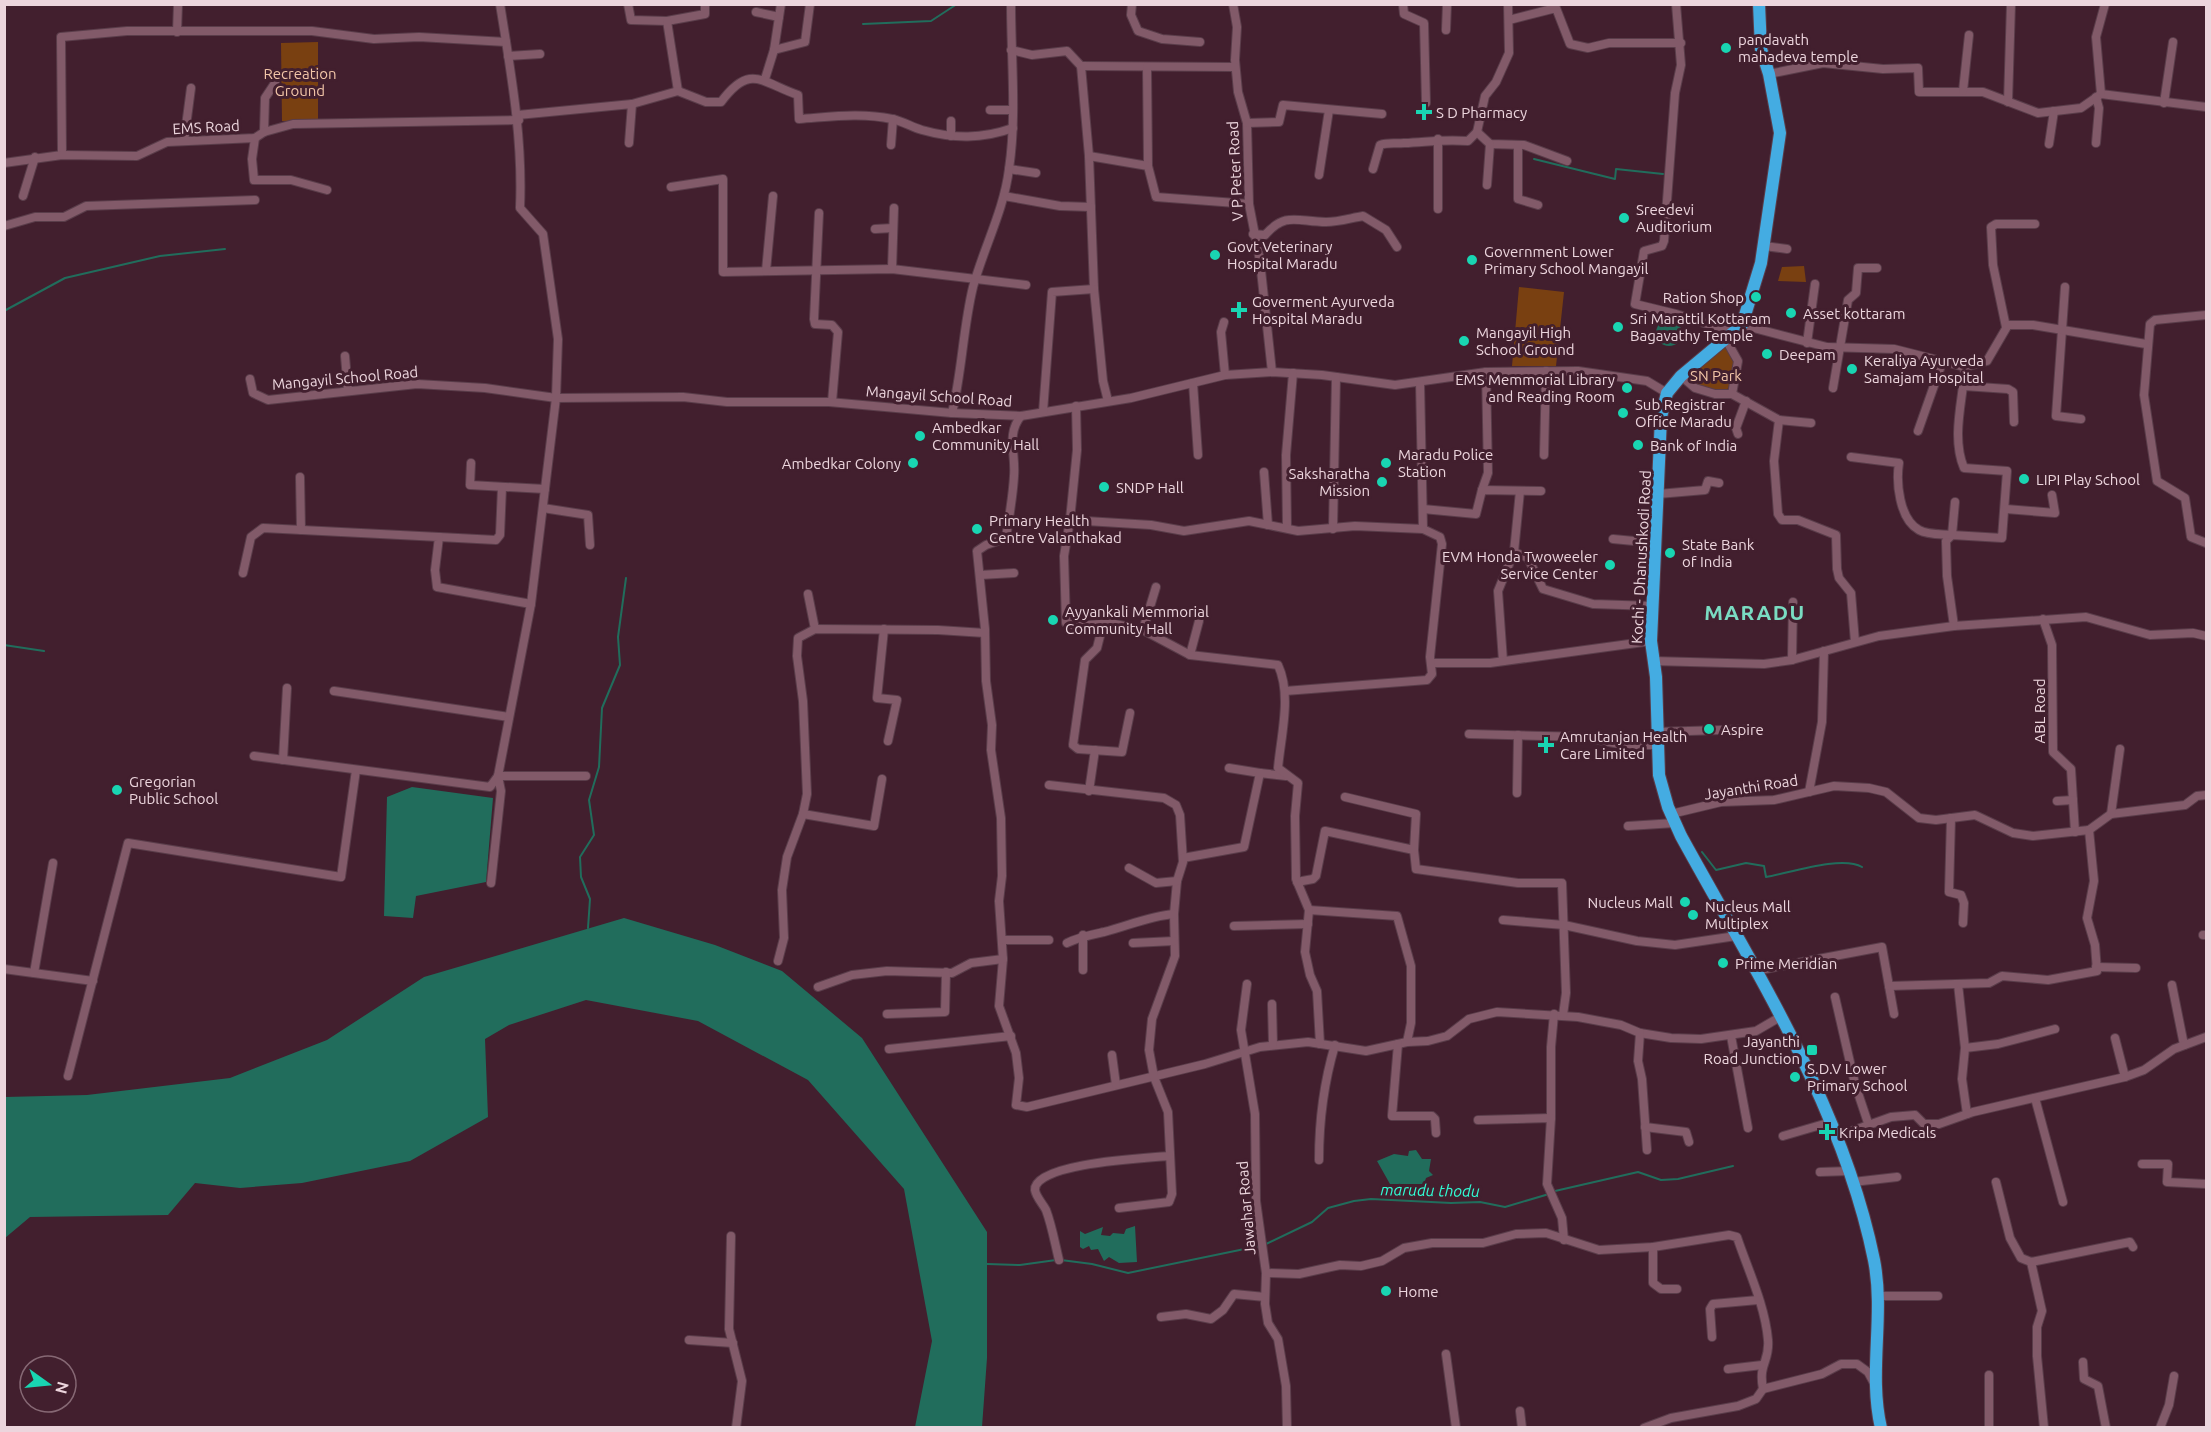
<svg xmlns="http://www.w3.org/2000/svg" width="2211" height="1432" font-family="Ubuntu,sans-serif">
<rect width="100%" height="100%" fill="#421f2e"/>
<g fill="#794011">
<polygon points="318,42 318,121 282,121 281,43"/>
<polygon points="1804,266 1806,282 1778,281 1782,267"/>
<polygon points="1519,287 1564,292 1556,366 1512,366"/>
<path d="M 1725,347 L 1729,348 L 1736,364 L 1733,386 C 1715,397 1704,390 1688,378 Z"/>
</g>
<g fill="#216d5c">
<circle cx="1669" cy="333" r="13"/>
<polygon points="412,787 493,798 486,882 416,896 413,918 384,916 387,797"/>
<polygon points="624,918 715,945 782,971 862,1038 987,1232 987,1358 982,1427 915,1427 932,1341 904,1189 808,1080 698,1021 586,1000 509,1025 485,1039 488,1117 410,1161 302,1183 240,1188 195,1183 168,1215 30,1217 5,1238 5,1097 87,1095 230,1078 327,1040 424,977"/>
<polygon points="1416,1150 1422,1159 1431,1159 1429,1171 1433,1175 1426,1178 1424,1184 1390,1184 1377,1161 1394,1154 1408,1156 1409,1151"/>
<polygon points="1135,1226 1137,1262 1119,1263 1109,1257 1104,1261 1098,1249 1091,1250 1089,1246 1083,1249 1080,1247 1080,1231 1085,1234 1103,1227 1101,1235 1110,1236 1113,1233 1124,1234 1126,1229"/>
</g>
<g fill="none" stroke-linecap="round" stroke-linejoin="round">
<g stroke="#216d5c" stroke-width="2">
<polyline points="863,24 931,21 957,4"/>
<polyline points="1534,159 1615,179 1616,169 1663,174"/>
<polyline points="4,311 65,278 160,256 225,249"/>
<polyline points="4,645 44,651"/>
<path d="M 1702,852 L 1716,870 L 1746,863 L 1764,866 L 1766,877 C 1789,873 1842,855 1862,867"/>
<polyline points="588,928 590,899 581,877 580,857 594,835 589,800 599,767 602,708 620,665 618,637 626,578"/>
<polyline points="1555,1191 1638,1172 1661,1180 1678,1179 1733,1166"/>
<polyline points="1061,1260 1092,1264 1128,1273 1264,1245 1312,1222 1328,1208 1354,1201 1371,1199 1451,1203 1480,1202 1505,1207 1549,1194"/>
<polyline points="987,1264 1020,1265 1056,1260"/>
</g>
<g stroke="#5a3d4a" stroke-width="10">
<g id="minor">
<polyline points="628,4 631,20 667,21 705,14 705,4"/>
<polyline points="1132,4 1131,15 1138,31 1162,39 1200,42"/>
<polyline points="1233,4 1237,27 1235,60 1238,92 1247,123 1249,204 1260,261 1272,372"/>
<polyline points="1403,4 1404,14 1424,23 1426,103"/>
<polyline points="1676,4 1681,65 1675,93 1664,241 1662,246 1644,251 1635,304 1676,314 1732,332"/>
<polyline points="756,12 779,17"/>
<polyline points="1509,20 1556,8 1570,44 1588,48 1609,43 1681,43"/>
<polyline points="667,21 678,91"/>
<polyline points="1446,30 1447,4"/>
<polyline points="177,32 178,4"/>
<polyline points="774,50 805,42 810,4"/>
<polyline points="1011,50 1032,55 1067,51 1081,66 1089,156 1094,289 1103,381 1108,401"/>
<polyline points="508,56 540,54"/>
<polyline points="1081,66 1235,67"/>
<polyline points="1147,67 1148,166"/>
<polyline points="1769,74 1823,63 1883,69 1918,68 1919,92 1983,92 2038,113 2081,108 2101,94 2206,107"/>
<polyline points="765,79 774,50 781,4"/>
<polyline points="1963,91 1969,35"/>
<polyline points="2101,94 2096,37 2105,4"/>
<polyline points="2008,102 2011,4"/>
<polyline points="2164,103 2173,42"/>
<path d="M 632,104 L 678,91 L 706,102 L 721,102 C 750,63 761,82 798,95 L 799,119 C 829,117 861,112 892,119 C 902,121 912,127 922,130 C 954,139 982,139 1013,128"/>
<polyline points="990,110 1013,110"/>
<polyline points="518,115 632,104 629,143"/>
<polyline points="951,121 951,136"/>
<polyline points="1247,123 1279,122 1283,105 1382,114"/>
<polyline points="264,132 265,98 275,83"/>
<polyline points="1477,132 1490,144 1524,145 1567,161"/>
<polyline points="255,138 252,159 254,180 291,180 327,190"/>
<polyline points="1438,139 1438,209"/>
<polyline points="184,141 191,88"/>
<polyline points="2096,143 2099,108 2096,97"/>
<polyline points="2049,144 2054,111"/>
<polyline points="891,145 893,119"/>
<polyline points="1518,145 1518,199 1538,205"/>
<polyline points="62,155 61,37 127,31 312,31 374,39 419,37 506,42"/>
<polyline points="1089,156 1148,166 1156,197 1249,204"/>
<polyline points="4,163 62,155 137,156 167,142 255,138 264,132 293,124 519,120"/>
<polyline points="1009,169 1036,173"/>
<path d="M 1373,169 L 1380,145 C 1389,142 1395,144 1404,143 C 1428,142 1443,139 1468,141 L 1477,132 L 1485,96 L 1496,82 L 1509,53 L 1508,4"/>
<polyline points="1319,175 1329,110"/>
<polyline points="1487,185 1490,144"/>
<polyline points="671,187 723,179 723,272 892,269 1026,285"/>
<polyline points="23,196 35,157"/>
<polyline points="1004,196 1060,206 1091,207"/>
<polyline points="819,213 814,319 815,324 832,325 838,332 832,402"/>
<polyline points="4,226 35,217 64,217 86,206 255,200"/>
<polyline points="875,229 893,228"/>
<path d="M 1253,234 L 1265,235 C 1286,211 1298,222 1326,222 C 1338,222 1351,218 1363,216 L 1386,230 L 1397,247"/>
<polyline points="1764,246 1787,249"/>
<polyline points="892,269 894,208"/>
<polyline points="766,271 773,196"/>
<polyline points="2065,287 2056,416 2081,419"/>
<polyline points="2206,315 2155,320 2150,324 2144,395 2157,481 2185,498 2191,537 2206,543"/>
<polyline points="1224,322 1221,332 1225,375"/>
<path d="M 1742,325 L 1827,347 L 1894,349 L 1965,367 C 1963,400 1951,437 1964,468 L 2007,471 L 2002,538 L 1952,535 L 1946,541 L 1947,576 L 1954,626 L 2086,617 L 2150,635 L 2193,633 L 2206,636"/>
<polyline points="2006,327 1993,265 1991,227 1996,224 2035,224"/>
<polyline points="1725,338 1738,361 1732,394"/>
<polyline points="1807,343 1815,284"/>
<polyline points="345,356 348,391"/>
<polyline points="1965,367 1987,361 2008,325 2033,325 2146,344"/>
<polyline points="1681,376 1695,388 1715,394 1732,394 1779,420 1774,461 1778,514 1782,520 1798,520 1836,535 1837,569 1839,578 1851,593 1855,642"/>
<polyline points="250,379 253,393 268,400 417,384 485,388 556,398 683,397 727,402 829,402 952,413 1021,416 1131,398 1225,375 1272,372 1322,375 1395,385 1486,372 1578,371 1647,381 1667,393"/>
<polyline points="1193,383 1198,455"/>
<polyline points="1964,386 2008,389 2013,392 2014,422"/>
<polyline points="1833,388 1848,300 1856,293 1858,268 1877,268"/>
<polyline points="1043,412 1052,292 1094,289"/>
<path d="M 952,413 C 962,372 963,328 973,287 C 984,247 1004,210 1009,169 C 1017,115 1011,59 1011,4"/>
<path d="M 1021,416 C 1006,434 1016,454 1014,476 C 1013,496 1009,517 1006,538 L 986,545 L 977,551 L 985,629 L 986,681 L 992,725 L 991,750 L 1001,818 L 1002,876 L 999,901 L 1003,959 L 999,1006 L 1016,1053 L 1019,1078 L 1016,1105 L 1027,1107 L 1205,1064 L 1260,1047 L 1308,1042 L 1366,1051 L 1407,1042 L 1428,1041 L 1447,1036 L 1469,1019 L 1497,1012 L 1578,1017 L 1621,1025 L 1640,1033 L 1671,1038 L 1701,1039 L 1756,1031 L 1780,1017"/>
<polyline points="1779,420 1811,423"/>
<polyline points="1918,431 1942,363"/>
<polyline points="1738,434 1736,428 1746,401"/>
<polyline points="1544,455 1546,371"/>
<path d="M 1851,457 L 1899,463 C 1896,482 1899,519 1919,530 C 1928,535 1941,534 1952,535 L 1955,502"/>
<polyline points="471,463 470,485 545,489"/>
<polyline points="1264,472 1268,525"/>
<polyline points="300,477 301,530"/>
<polyline points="1482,490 1488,473 1486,372"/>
<polyline points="1658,494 1705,490 1708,481 1719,483"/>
<polyline points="543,508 588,515 590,545"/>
<polyline points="1423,509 1476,514 1482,490 1541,491"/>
<polyline points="2006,509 2055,513 2052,495"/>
<polyline points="1070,520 1077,450 1076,406"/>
<polyline points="1287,528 1286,455 1293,373"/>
<polyline points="1333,529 1336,377"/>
<polyline points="439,537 496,540 500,535 502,487"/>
<polyline points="1613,539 1655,543"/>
<polyline points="1514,552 1528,558 1543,589 1593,604 1652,606"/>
<polyline points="243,573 251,537 263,528 439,537 435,570 437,587 531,604"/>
<polyline points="980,575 1014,573"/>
<polyline points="808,594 815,629"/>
<polyline points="2043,619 2052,645 2053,752 2071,769 2075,832"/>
<polyline points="1103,624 1097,648 1085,660 1073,745 1078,749 1122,752 1130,713"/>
<polyline points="884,629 877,698 897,700 888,741"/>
<polyline points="1143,630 1156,587"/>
<polyline points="1190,655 1199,621"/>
<polyline points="1792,660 1793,602"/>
<polyline points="1503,661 1498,591 1514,552 1520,491"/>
<polyline points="1653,661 1764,664 1792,660 1879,636 1954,626"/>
<polyline points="1431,663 1490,663 1651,641"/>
<polyline points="334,691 509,717"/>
<polyline points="1285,691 1427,680 1432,674 1430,657 1442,544 1440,537 1423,529"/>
<polyline points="1657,732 1752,729"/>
<polyline points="1469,734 1585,737 1624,745 1656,745"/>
<path d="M 254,756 L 490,787 L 498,776 L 531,604 L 556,398 L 558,339 L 543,234 L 520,208 C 523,139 511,73 500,4"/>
<polyline points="283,760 287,688"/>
<polyline points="1229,768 1260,773"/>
<polyline points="1049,785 1164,798 1176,805 1180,815 1183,862 1177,881 1174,914 1175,956 1152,1019 1149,1050 1154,1077 1168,1112 1172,1194 1169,1202 1119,1208"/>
<polyline points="1089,791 1095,750"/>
<polyline points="1809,792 1822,722 1824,651"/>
<polyline points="1517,793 1518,735"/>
<polyline points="2057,801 2073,800"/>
<polyline points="803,814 874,826 882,779"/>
<polyline points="1671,814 1721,802 1774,800 1834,786 1869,788 1886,792 1919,818 1936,820 1975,815 2013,833 2033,836 2089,830 2111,814 2185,805 2197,796 2206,795"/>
<polyline points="2111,814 2120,749"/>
<polyline points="1951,818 1949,892 1961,895 1964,903 1963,923"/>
<polyline points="1628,826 1675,823"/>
<polyline points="1414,850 1416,869 1518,883 1562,883 1566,993 1563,1015"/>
<polyline points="1183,858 1244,847 1260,773 1286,776"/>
<polyline points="1129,868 1156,883 1177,881"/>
<polyline points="1297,882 1313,879 1316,876 1325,831 1414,850 1416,814 1345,797"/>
<polyline points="491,883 501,791 498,776 586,776"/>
<polyline points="1309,910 1397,916 1411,966 1411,1023 1407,1042"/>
<polyline points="1503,920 1564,925 1637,941 1675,945 1736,936"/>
<polyline points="1234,926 1308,924"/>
<polyline points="2203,935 2206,935"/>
<polyline points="1003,940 1049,940"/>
<path d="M 1067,943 C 1079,937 1090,935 1104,932 C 1128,926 1149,916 1174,914"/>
<polyline points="1133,943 1174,941"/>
<polyline points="778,961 784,938 782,890 787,857 803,814 807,794 803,701 797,656 798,638 815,629 938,630 985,633"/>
<polyline points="2096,967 2136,968"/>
<polyline points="4,969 93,981"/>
<polyline points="1083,970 1083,935"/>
<polyline points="1755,971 1882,947 1894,1014"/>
<polyline points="34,973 53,863"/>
<polyline points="1247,984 1241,1030 1255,1114 1256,1201 1266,1273 1265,1304 1268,1323 1278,1339 1286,1386 1287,1428"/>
<polyline points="1958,984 1965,1048"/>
<polyline points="2172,985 2184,1045"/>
<polyline points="1889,986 1989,983 2002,976 2048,980 2097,971 2095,945 2087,918 2094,881 2089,830"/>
<polyline points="818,987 852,975 887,971 952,973 971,963 1003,959"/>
<polyline points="1835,997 1855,1084 1868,1123"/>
<polyline points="1272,1004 1273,1045"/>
<polyline points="887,1014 945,1012 946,972"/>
<polyline points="1640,1033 1638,1061 1642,1079 1647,1150"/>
<polyline points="1731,1036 1748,1128"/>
<polyline points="2115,1038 2125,1077"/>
<path d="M 1320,1044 L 1317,991 L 1310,975 L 1305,952 L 1309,910 L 1296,879 L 1295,816 L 1298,783 L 1278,768 C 1281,735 1292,695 1278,665 L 1190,655 L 1143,630 L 1110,623 L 1078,626 L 1066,623 L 1064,556 L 1070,520 L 1151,525 L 1184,531 L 1249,521 L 1298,531 L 1355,526 L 1423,529 L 1420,382"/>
<polyline points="1398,1044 1392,1116 1432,1116 1435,1119 1436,1133"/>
<polyline points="889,1049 1011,1036"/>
<polyline points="1112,1055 1116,1085"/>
<polyline points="68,1076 128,843 341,877 356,770"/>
<polyline points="2035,1098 2063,1202"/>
<polyline points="1967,1114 1962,1079 1965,1048 1998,1044 2055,1029"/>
<polyline points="1551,1118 1551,1047 1554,1014"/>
<polyline points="1478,1120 1551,1118 1547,1184 1562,1218 1564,1240"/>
<polyline points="1645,1127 1686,1132 1689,1142"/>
<polyline points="1783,1136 1831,1122"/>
<polyline points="1838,1136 1891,1117 1915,1115 1924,1124 1939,1124 1973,1112 2125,1077 2144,1070 2174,1049 2206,1037"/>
<path d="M 1319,1160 C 1319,1122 1324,1082 1335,1045"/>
<polyline points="2142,1164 2168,1164 2167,1182 2206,1184"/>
<polyline points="1820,1172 1850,1171"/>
<polyline points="1853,1182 1897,1177"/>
<polyline points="1996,1182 2010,1238 2021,1258 2031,1262 2042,1311 2037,1327 2037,1356 2044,1428"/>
<polyline points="731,1236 729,1329 742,1381 736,1428"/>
<polyline points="1653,1247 1653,1283 1661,1289 1677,1289"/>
<path d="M 1059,1260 C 1055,1244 1052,1226 1046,1210 C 1043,1204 1036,1197 1035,1190 C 1033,1163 1148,1158 1169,1156"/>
<polyline points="2031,1262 2130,1242 2133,1247"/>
<path d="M 1266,1273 L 1299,1274 L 1340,1265 L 1361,1266 L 1382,1261 L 1404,1248 L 1432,1243 L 1483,1243 L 1516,1234 L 1546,1233 L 1599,1250 L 1653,1247 L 1729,1235 L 1737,1237 C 1748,1270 1765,1305 1768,1340 C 1770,1362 1758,1363 1763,1389"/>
<polyline points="1879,1296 1938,1296"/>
<polyline points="1161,1317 1186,1314 1211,1319 1223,1310 1234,1294 1265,1297"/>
<polyline points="1712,1337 1710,1309 1713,1304 1758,1300"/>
<polyline points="689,1340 733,1343"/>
<polyline points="1446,1354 1456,1428"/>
<polyline points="2083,1362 2084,1379 2098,1386 2106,1428"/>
<polyline points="1728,1369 1762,1365"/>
<polyline points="1520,1411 1522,1428"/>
<polyline points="1644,1428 1671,1418 1738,1406 1756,1399 1763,1389 1822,1374 1841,1364 1857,1364 1868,1372 1875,1385"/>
<polyline points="1989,1428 1989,1375"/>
<polyline points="2160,1428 2169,1405 2174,1376"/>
</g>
</g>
<g stroke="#5a3d4a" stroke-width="14">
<path id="highway" d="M 1759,4 L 1761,49 L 1769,74 L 1780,133 L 1761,263 L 1742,325 L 1681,376 L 1667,393 L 1661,417 L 1651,641 L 1656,677 L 1659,775 L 1668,807 L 1681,836 C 1755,971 1843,1107 1874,1260 C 1885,1316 1868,1372 1881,1428"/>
</g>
<use href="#minor" stroke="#825a69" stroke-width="8"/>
<use href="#highway" stroke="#44ace2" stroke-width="12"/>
</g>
<g fill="#19d5b2" stroke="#421f2e" stroke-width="2">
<circle cx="1726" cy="48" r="6"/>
<path d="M1421 103h6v6h6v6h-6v6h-6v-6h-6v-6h6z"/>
<circle cx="1624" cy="218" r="6"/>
<circle cx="1215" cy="255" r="6"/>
<circle cx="1472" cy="260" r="6"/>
<circle cx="1756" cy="297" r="6"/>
<path d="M1236 301h6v6h6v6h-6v6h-6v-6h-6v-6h6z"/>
<circle cx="1791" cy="313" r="6"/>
<circle cx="1618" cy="327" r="6"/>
<circle cx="1464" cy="341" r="6"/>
<circle cx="1767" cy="354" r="6"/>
<circle cx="1852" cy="369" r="6"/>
<circle cx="1627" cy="388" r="6"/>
<circle cx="1623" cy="413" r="6"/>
<circle cx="920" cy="436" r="6"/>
<circle cx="1638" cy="445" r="6"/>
<circle cx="913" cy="463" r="6"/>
<circle cx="1386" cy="463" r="6"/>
<circle cx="2024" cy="479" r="6"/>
<circle cx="1382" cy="482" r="6"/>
<circle cx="1104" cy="487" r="6"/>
<circle cx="977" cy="529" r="6"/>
<circle cx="1670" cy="553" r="6"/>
<circle cx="1610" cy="565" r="6"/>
<circle cx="1053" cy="620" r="6"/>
<circle cx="1709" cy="729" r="6"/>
<path d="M1543 736h6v6h6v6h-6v6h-6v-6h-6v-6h6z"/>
<circle cx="117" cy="790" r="6"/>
<circle cx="1685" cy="902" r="6"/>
<circle cx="1693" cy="915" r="6"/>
<circle cx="1723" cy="963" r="6"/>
<rect x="1806" y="1044" width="12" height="12" rx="3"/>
<circle cx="1795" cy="1077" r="6"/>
<path d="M1824 1123h6v6h6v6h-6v6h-6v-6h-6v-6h6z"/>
<circle cx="1386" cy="1291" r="6"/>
</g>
<g text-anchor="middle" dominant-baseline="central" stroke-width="6" stroke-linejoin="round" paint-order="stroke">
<g font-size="15" fill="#ecd5dd" stroke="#421f2e" text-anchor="start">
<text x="1738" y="39">pandavath<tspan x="1738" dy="17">mahadeva temple</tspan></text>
<text x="1436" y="112">S D Pharmacy</text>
<text x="1636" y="209">Sreedevi<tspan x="1636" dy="17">Auditorium</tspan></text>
<text x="1227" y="246">Govt Veterinary<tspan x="1227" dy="17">Hospital Maradu</tspan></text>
<text x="1484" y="251">Government Lower<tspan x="1484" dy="17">Primary School Mangayil</tspan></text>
<text x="1744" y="297" text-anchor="end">Ration Shop</text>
<text x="1252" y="301">Goverment Ayurveda<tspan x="1252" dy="17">Hospital Maradu</tspan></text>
<text x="1803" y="313">Asset kottaram</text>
<text x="1630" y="318">Sri Marattil Kottaram<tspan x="1630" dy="17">Bagavathy Temple</tspan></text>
<text x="1476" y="332">Mangayil High<tspan x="1476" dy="17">School Ground</tspan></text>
<text x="1779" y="354">Deepam</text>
<text x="1864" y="360">Keraliya Ayurveda<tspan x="1864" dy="17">Samajam Hospital</tspan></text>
<text x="1615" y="379" text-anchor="end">EMS Memmorial Library<tspan x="1615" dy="17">and Reading Room</tspan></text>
<text x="1635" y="404">Sub Registrar<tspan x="1635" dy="17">Office Maradu</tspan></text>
<text x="932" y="427">Ambedkar<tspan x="932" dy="17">Community Hall</tspan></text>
<text x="1650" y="445">Bank of India</text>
<text x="1398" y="454">Maradu Police<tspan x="1398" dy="17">Station</tspan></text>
<text x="901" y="463" text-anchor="end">Ambedkar Colony</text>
<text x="1370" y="473" text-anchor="end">Saksharatha<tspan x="1370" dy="17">Mission</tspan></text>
<text x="2036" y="479">LIPI Play School</text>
<text x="1116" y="487">SNDP Hall</text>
<text x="989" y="520">Primary Health<tspan x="989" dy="17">Centre Valanthakad</tspan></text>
<text x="1682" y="544">State Bank<tspan x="1682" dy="17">of India</tspan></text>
<text x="1598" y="556" text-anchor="end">EVM Honda Twoweeler<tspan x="1598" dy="17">Service Center</tspan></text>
<text x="1065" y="611">Ayyankali Memmorial<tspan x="1065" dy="17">Community Hall</tspan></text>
<text x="1721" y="729">Aspire</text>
<text x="1560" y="736">Amrutanjan Health<tspan x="1560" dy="17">Care Limited</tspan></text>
<text x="129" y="781">Gregorian<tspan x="129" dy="17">Public School</tspan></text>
<text x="1673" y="902" text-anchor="end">Nucleus Mall</text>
<text x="1705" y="906">Nucleus Mall<tspan x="1705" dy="17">Multiplex</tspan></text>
<text x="1735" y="963">Prime Meridian</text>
<text x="1800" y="1041" text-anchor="end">Jayanthi<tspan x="1800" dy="17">Road Junction</tspan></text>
<text x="1807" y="1068">S.D.V Lower<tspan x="1807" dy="17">Primary School</tspan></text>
<text x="1839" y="1132">Kripa Medicals</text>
<text x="1398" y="1291">Home</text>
</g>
<g font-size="15" fill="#f2c5a8" stroke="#421f2e">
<text x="300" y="73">Recreation<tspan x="300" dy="17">Ground</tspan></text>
<text x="1716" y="375">SN Park</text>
</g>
<g font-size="15" fill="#ecd5dd" stroke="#421f2e">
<text transform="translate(206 127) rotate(-3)">EMS Road</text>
<text transform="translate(1235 171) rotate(-93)">V P Peter Road</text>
<text transform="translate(345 378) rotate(-5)">Mangayil School Road</text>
<text transform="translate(939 396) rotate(4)">Mangayil School Road</text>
<text transform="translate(1641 557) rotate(-87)">Kochi - Dhanushkodi Road</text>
<text transform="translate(2039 711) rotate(-90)">ABL Road</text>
<text transform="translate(1751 787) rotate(-9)">Jayanthi Road</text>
<text transform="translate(1246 1208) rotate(-95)">Jawahar Road</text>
</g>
<g font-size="16" font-style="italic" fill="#31fdd5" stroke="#421f2e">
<text transform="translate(1430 1190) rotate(1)">marudu thodu</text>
</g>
<g font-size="21" font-weight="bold" letter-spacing="1.5" fill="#7adcc2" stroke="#421f2e">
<text x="1755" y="612">MARADU</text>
</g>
</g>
<rect width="2211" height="1432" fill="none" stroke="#ecd5dd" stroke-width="12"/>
<g transform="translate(48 1384) rotate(105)"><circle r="28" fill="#421f2e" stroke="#866874" stroke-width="1.5"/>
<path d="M0-4.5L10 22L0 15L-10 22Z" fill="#19d5b2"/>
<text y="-9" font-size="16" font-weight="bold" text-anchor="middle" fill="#ecd5dd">N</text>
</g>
</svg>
